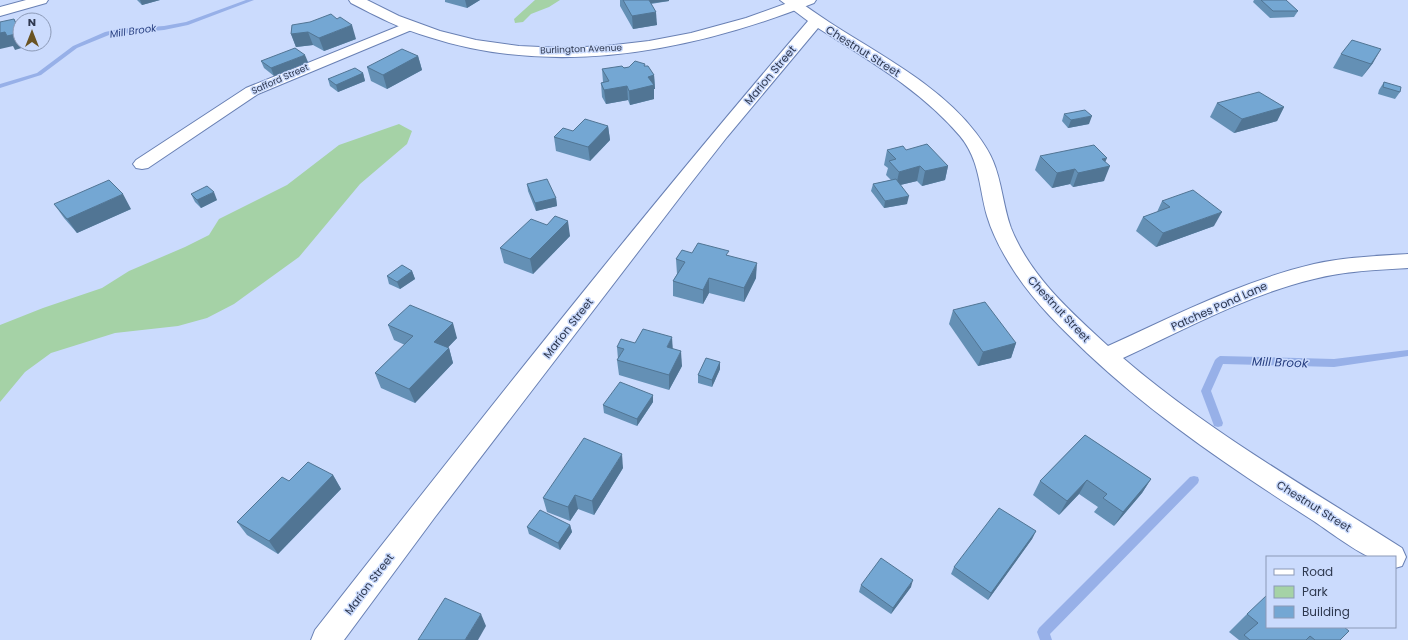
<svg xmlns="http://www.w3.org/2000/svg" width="1408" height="640" font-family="Poppins,sans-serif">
<rect width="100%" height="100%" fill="#cbdbfd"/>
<g fill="#a5d2a6">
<polygon points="535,0 560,0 549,7 531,14 523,22 515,23 514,19"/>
<polygon points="399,124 412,131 407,144 360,184 299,257 234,304 207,318 178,326 115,333 51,353 25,372 0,402 0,325 43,308 102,288 129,271 185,247 209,235 219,219 287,185 339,145"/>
</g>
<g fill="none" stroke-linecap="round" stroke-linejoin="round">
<g fill="#97b0e8" fill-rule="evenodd">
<polygon points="246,0 254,0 188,25 164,30 109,35 77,48 41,75 0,88 0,84 37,73 73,46 105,32 119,29 164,26 186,22"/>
<polygon points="1408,350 1408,356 1334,367 1223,364 1211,391 1223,423 1222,426 1218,427 1214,426 1213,423 1201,391 1215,360 1217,358 1220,356 1334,359"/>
<polygon points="1194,476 1198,477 1199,480 1198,483 1050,634 1052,640 1040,640 1037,632 1039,628 1190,477"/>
</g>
<g stroke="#6980b4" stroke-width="2">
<g id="minor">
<polygon points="26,0 48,0 46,3 0,16 0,7"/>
<path d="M 780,0 L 797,0 C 807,7 818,15 829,22 C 878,54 940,85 976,133 C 982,141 989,151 993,161 C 1002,182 1003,206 1011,228 C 1030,276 1071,312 1108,346 C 1176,315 1242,281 1314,264 C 1345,257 1377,256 1408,254 L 1408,268 C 1377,270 1344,271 1314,279 C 1247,295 1185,329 1123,358 C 1209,432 1307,487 1402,548 L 1406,557 L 1402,566 L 1395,568 L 1395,557 C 1387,557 1378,558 1371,557 C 1362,556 1323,527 1312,520 C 1233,469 1155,417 1087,353 C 1061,328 1034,302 1014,271 C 1003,254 993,236 987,216 C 979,188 980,160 960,136 C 921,90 868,60 818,28 L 727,137 L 687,188 L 435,517 L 344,640 L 311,640 L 315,630 C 476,425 638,219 808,21 Z"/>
<polygon points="409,22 414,23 416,26 414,29 258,94 148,168 142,169 136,168 133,164 136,160 246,88"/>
</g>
</g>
<g stroke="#6980b4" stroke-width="2">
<path id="major" d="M 349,0 L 367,0 L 399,16 L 440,31 L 476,40 L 519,46 L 562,48 L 606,46 L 649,41 L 691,33 L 746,18 L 796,0 L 816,0 L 814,3 C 693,51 556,78 429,37 C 401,29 376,16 351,3 Z"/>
</g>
<use href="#minor" fill="#fff" fill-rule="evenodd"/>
<use href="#major" fill="#fff" fill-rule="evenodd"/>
</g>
<g fill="#6490b5">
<polygon points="137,0 160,0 142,5"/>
<polygon points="445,0 480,0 467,8 445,2"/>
<polygon points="620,0 669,0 669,1 651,4 657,25 633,29 620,6"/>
<polygon points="1254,0 1286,0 1298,11 1294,17 1270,18 1253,2"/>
<polygon points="292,25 356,39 324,51 313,45 296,47 291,34"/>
<polygon points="1341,54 1373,63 1362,77 1333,68"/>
<polygon points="418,56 422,70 387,89 371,81 367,67"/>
<polygon points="261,61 308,62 274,76 264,68"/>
<polygon points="645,66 654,75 655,89 654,89 654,99 630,105 628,100 606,104 602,97 601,83 603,82 602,69"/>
<polygon points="363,73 365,81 338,92 330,86 328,79"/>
<polygon points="1384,82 1400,92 1395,99 1378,94 1379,90"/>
<polygon points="1217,103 1284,107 1277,121 1234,133 1210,117"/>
<polygon points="1064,114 1089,124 1068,128 1062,121"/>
<polygon points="608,126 610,140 590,161 556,151 554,137 573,131"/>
<polygon points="887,150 906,150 948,166 945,180 922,186 917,181 900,185 907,204 884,208 871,191 873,184 891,180 886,175 888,168 884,165"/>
<polygon points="1040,156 1106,162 1104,181 1073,187 1070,184 1052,188 1035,170"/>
<polygon points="527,184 556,198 557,206 536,211 528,191"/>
<polygon points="191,194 217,200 201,208 195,202"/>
<polygon points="1162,201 1214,226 1156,247 1136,231 1143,217 1157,212"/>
<polygon points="54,204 131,209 77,233 64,218"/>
<polygon points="547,225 570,236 533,274 504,263 500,248"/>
<polygon points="692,253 728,255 756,278 744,302 709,293 703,304 673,296 673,281 677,274 676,259"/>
<polygon points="412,271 415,279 400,289 389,284 387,276"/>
<polygon points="953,310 1016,343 1011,358 978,366 949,324"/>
<polygon points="388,325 457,338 447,348 449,348 453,363 415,403 381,388 375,373 405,345 394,340"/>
<polygon points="635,343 672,349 682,366 669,390 619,375 617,360 618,359 617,347"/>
<polygon points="720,362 720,369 712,387 698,383 698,375"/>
<polygon points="653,402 637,426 604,413 603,405"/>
<polygon points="1085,435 1151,479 1142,493 1114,526 1094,512 1098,507 1079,494 1059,515 1033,495 1040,481"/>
<polygon points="623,468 594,515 578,509 570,521 547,512 543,498"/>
<polygon points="333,475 341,489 278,554 247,535 237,522 289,481"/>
<polygon points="570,525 572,532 560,550 529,534 527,527"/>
<polygon points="1036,531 1032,539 988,600 951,574 954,567"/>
<polygon points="861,585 911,587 891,614 859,592"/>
<polygon points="1247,614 1267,627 1340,640 1239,640 1229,632"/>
</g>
<g fill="#517594">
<polygon points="140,0 160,0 142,5"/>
<polygon points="465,0 480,0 467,8"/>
<polygon points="644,0 669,0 669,1 644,4"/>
<polygon points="656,12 657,25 633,29 632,16"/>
<polygon points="14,19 20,29 20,44 27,44 28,46 15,50 13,46 0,49 0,33"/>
<polygon points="352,25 356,39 324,51 319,38"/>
<polygon points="308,32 313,45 296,47 291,34"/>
<polygon points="1381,49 1373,63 1362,77 1371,64"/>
<polygon points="305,55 308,62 274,76 271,68"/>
<polygon points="418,56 422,70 387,89 383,75"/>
<polygon points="363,73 365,81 338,92 336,85"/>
<polygon points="654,75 655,89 654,89 654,99 630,105 629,91 648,77"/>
<polygon points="627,86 628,100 606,104 604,90"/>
<polygon points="1284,107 1277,121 1234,133 1242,119"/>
<polygon points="1092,116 1089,124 1068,128 1071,120"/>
<polygon points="608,126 610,140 590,161 588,147"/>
<polygon points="1107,158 1103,167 1110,166 1104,181 1073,187 1078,173 1102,159"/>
<polygon points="920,166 917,181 896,186 899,172"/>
<polygon points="948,166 945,180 922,186 925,171"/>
<polygon points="1075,169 1070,184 1052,188 1057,173"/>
<polygon points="214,192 217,200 201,208 197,200"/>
<polygon points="123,194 131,209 77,233 67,219"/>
<polygon points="909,196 907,204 884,208 885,201"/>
<polygon points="556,198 557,206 536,211 535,203"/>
<polygon points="1222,212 1214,226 1156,247 1163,233"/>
<polygon points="568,221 570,236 533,274 530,259"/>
<polygon points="757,263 756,278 744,302 744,288"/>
<polygon points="412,271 415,279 400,289 397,282"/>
<polygon points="709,278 709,293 703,304 703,290"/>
<polygon points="453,323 457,338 439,357 434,342"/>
<polygon points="672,337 673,352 667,347"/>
<polygon points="1016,343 1011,358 978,366 983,352"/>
<polygon points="449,348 453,363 415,403 409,389"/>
<polygon points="681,351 682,366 669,390 669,375"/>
<polygon points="720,362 720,369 712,387 712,380"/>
<polygon points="653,395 653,402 637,426 637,419"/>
<polygon points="622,454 623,468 594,515 592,501"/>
<polygon points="333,475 341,489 278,554 269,541"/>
<polygon points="1151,479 1142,493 1114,526 1123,512"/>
<polygon points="1087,480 1079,494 1059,515 1067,501"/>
<polygon points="575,495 578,509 570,521 568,507"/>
<polygon points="570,525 572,532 560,550 558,543"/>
<polygon points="1036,531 1032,539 988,600 991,593"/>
<polygon points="913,580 911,587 891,614 893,608"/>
<polygon points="481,614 486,626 478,640 465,640"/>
</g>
<g fill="#74a7d3" stroke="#517594">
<polygon points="623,0 649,0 656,12 632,16"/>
<polygon points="1261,0 1286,0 1298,11 1273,11"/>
<polygon points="331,14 337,19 340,17 352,25 319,38 308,32 291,34 292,25 310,22"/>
<polygon points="14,19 20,33 7,36 5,32 0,33 0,22"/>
<polygon points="1352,40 1381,49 1371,64 1341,54"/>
<polygon points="295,48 305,55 271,68 261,61"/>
<polygon points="402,49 418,56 383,75 367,67"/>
<polygon points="635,61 645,64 644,66 648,66 654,75 648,77 654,85 629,91 627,86 604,90 601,83 609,81 602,69 622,66 624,68 629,67"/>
<polygon points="355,68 363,73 336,85 328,79"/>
<polygon points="1384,82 1401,87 1400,92 1383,87"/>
<polygon points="1259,92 1284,107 1242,119 1217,103"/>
<polygon points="1085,110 1092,116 1071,120 1064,114"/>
<polygon points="585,119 608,126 588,147 554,137 563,128 573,131"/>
<polygon points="927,144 948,166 925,171 920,166 899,172 889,161 896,159 887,150 903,146 906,150"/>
<polygon points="1094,145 1107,158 1102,159 1110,166 1078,173 1075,169 1057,173 1040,156"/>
<polygon points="547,179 556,198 535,203 527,184"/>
<polygon points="896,179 909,196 885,201 873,184"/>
<polygon points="109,180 123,194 67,219 54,204"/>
<polygon points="207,186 214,192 197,200 191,194"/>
<polygon points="1193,190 1222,212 1163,233 1143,217 1170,207 1162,201"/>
<polygon points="555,216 568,221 530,259 500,248 531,219 547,225"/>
<polygon points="698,243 729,251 726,255 757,263 744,288 709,278 703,290 673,281 685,262 676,259 682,250 692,253"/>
<polygon points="402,265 412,271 397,282 387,276"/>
<polygon points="985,302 1016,343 983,352 953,310"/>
<polygon points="410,305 453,323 434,342 449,348 409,389 375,373 413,336 388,325"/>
<polygon points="643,329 672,337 667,347 681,351 669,375 617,360 624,349 617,347 621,339 635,343"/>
<polygon points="706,358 720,362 712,380 698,375"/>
<polygon points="620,382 653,395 637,419 603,405"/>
<polygon points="1085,435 1151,479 1123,512 1103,498 1107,494 1087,480 1067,501 1040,481"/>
<polygon points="584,438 622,454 592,501 575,495 568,507 543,498"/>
<polygon points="308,462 333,475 269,541 237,522 282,477 289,481"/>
<polygon points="999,508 1036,531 991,593 954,567"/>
<polygon points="540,510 570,525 558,543 527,527"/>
<polygon points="881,558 913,580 893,608 861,585"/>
<polygon points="1267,595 1267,627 1344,627 1349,631 1340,640 1315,640 1310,636 1306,640 1250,640 1244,635 1258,623 1247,614"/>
<polygon points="445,598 481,614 465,640 418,640"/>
</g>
<g text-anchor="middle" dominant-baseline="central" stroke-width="3" stroke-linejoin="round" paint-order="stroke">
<g font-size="9" fill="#2e384f" stroke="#cbdbfd">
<text transform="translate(581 49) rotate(-2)">Burlington Avenue</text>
<text transform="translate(280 79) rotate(-24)">Safford Street</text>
</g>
<g font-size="10" font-style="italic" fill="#263e80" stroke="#cbdbfd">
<text transform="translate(133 31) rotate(-8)">Mill Brook</text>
</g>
<g font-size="11" fill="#2e384f" stroke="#cbdbfd">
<text transform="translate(863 51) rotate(32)">Chestnut Street</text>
<text transform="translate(770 75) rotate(-50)">Marion Street</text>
<text transform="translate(1219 306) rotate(-24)">Patches Pond Lane</text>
<text transform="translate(1059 309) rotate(47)">Chestnut Street</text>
<text transform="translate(568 328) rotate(-52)">Marion Street</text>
<text transform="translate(1314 506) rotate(32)">Chestnut Street</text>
<text transform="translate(369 584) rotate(-53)">Marion Street</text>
</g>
<g font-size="12" font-style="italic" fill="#263e80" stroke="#cbdbfd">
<text transform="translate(1280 362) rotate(2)">Mill Brook</text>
</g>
</g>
<rect x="1266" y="556" width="130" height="72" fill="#cbdbfd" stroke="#8c9ab7"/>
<rect x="1274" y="569" width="20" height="6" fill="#ffffff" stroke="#8c9ab7"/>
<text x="1302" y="576" font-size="12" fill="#2e384f">Road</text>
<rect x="1274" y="586" width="20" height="12" fill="#a5d2a6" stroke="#8c9ab7"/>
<text x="1302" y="596" font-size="12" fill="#2e384f">Park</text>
<rect x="1274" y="606" width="20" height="12" fill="#74a7d3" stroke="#8c9ab7"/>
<text x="1302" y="616" font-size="12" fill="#2e384f">Building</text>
<g transform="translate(32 32)"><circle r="19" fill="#cbdbfd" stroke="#8c9ab7"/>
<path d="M0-3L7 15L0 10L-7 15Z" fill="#695322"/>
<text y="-6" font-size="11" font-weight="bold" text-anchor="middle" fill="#2e384f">N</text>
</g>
</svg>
